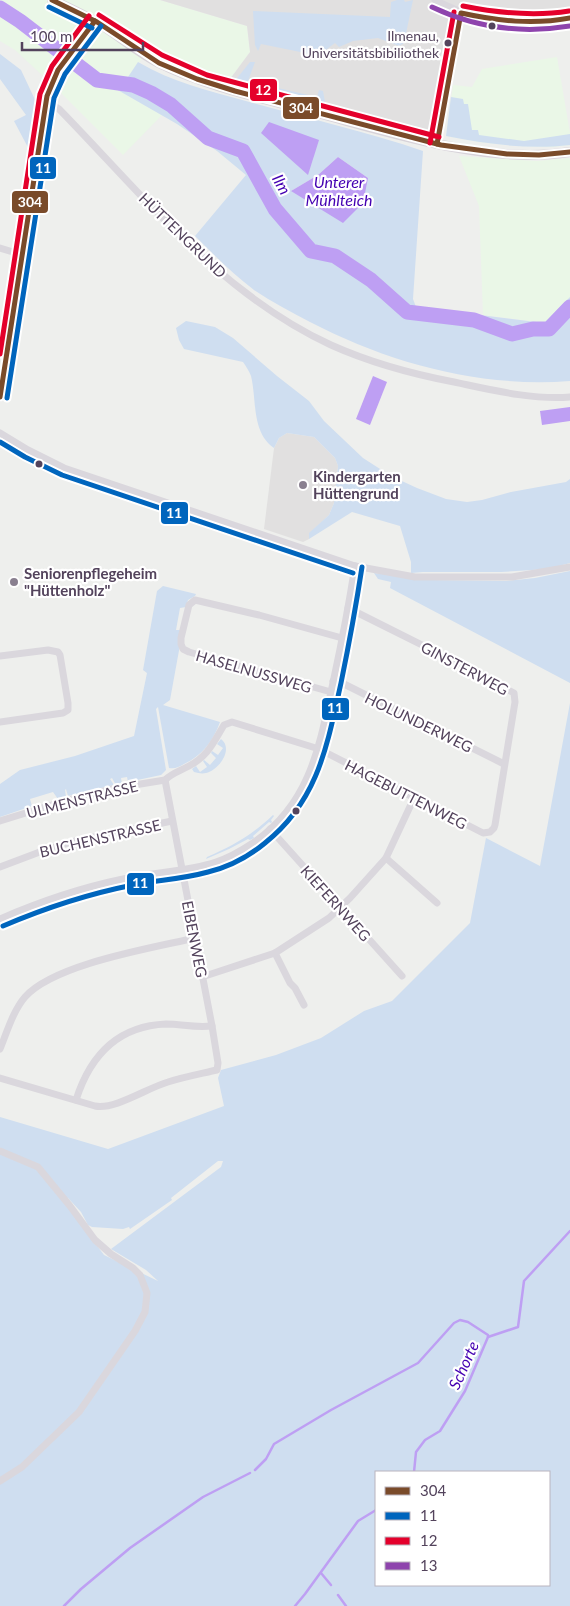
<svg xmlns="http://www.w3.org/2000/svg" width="570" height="1606" font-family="Lato,sans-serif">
<rect width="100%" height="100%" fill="#eeefed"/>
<g fill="#eaf7e7">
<polygon points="0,0 160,0 247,26 250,52 227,83 196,71 150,48 126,80 116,89 162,115 123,155 57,89 15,50 0,41"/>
<polygon points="557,57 570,133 570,145 552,147 517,146 478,142 446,136 453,85 472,87 482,69"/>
<polygon points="459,156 537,161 570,158 570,297 545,323 483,315 479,206"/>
</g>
<g fill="#e1e0e0">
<polygon points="160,0 570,0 570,13 549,17 506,17 474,11 459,6 434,136 331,111 227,83 250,52 247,26"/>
<polygon points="287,433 314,437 335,458 338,466 334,503 329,515 310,533 309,539 303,542 264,529 274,448 279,438"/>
</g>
<g fill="#cfdef0" fill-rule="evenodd">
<polygon points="397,0 404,0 405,2 413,0 404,43 399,46 378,38 353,41 339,47 335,43 323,52 326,57 325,57 261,44 258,51 255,45 253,11 390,17 391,2"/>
<polygon points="0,54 21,70 37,104 32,155 14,121 26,115 0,79"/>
<path d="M 138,62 C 172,82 209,91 246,101 C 305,118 365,131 423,151 L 413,299 L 416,307 L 544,323 L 570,297 L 570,381 C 480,388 389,363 310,322 C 291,312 272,302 254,290 C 233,274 214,255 195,236 L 246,175 L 217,151 L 177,124 L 116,89 L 126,80 ZM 338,157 L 368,178 L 291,191 L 318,175 Z"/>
<polygon points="250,62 255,62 248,81 317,97 319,90 323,91 326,107 234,82"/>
<path d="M 451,97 L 463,99 L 464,104 L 468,104 L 472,130 L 478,130 L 479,135 L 524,141 L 570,134 L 570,145 C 529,150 487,144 446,136 Z"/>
<path d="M 186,321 L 215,327 L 233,338 L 277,376 L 309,401 L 324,421 L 363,458 L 391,476 L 417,488 L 446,499 L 467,502 L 482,500 L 511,492 L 566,482 L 570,479 L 570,563 L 548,569 L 501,572 L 423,572 L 411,573 L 411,562 L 400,526 L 352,512 L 309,539 L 309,533 L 329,515 L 334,503 L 338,466 L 335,458 L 314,437 L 287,433 L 279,438 L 274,448 C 251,432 257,400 251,376 C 249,371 246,366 243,362 L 184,349 L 179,340 L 176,328 Z"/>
<polygon points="570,571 570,683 390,588 391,582 378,579 374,573 432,580 506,581 535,578"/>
<path d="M 163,586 L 196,594 L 195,596 L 188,600 L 186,607 L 180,608 L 176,630 L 181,630 L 180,645 L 170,700 L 163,705 L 220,722 C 213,741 203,755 184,764 C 179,767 175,769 169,768 L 158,707 L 156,709 L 166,770 L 161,775 L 128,782 L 127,777 L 121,778 L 122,784 L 116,785 L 112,778 L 110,779 L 114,785 L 68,796 L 66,789 L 65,790 L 66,797 L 58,799 L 53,792 L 30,799 L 32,806 L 0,817 L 0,784 L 20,770 L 75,756 L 134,736 L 147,673 L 143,670 L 157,591 Z"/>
<path d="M 570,703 L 570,1606 L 0,1606 L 0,1117 L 108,1149 L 224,1106 L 218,1078 L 221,1070 L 276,1055 L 321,1038 L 364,1011 L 392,1001 L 470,923 L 486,838 L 540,866 ZM 218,1161 L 223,1161 L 221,1167 L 111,1249 L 146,1270 L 158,1281 L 104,1255 L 63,1200 L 68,1198 L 81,1212 L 88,1225 L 92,1227 L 123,1229 L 129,1227 L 130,1229 L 172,1200 L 171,1198 ZM 376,1472 L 549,1472 L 549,1585 L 376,1585 Z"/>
<path d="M 221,739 C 234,749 219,770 206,773 C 202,774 198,773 194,772 L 192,769 L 196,766 L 200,772 L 207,767 L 203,761 L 204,760 L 210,765 L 216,758 L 211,753 L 212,751 L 218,755 L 223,748 L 217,744 Z"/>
<path d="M 273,815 L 274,816 L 271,820 L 272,822 L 271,823 L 269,822 L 253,836 L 254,838 L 250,840 L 248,839 L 229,849 L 206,859 L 207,857 C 233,846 252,835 273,815 Z"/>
</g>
<g fill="#be9ff3">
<polygon points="269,122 319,140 308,175 261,133"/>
<polygon points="338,157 368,178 363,203 343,223 291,191 318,175"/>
<polygon points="373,376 387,382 370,425 356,419"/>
<polygon points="570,407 570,421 542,425 540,411"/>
</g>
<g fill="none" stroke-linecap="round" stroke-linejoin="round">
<g stroke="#be9ff3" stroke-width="2.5">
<polyline points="255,1470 266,1459 274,1444 331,1410 418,1363 454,1323 460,1320 468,1322 488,1335 488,1337"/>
<polyline points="414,1472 416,1452 425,1440 440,1431 465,1391 488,1337 518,1327 524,1281 570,1231"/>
<polyline points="321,1573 331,1585"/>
<polyline points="338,1595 346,1606"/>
<polyline points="64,1606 81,1589 130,1548 203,1497 250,1473"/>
<polyline points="295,1606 305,1594 358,1521 376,1510"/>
</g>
<polyline stroke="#be9ff3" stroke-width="15" points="0,8 20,21 97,80 133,85 151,93 171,105 208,138 243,151 275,209 311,251 335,256 371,280 407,312 474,320 512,334 533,329 549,329 570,307"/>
<g stroke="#dad7dd" stroke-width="7">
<path d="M 435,0 C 475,22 526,28 570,18"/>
<path d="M 45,102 L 51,104 L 59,109 C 143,195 220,294 331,345 C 371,363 412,374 454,382 C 492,390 532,400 570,397"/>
<polyline points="437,144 461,13"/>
<polyline points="0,248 23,255"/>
<polyline points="0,433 28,450 64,468 355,566 415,577 512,577 570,567"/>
<polyline points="0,656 48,650 58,652 60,655 68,703 68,710 63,713 0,722"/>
<polyline points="333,681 344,684 504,764"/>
<polyline points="331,692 189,652 183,649 181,644 181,638 189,605 195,600 259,615 342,638"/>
<path d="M 0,821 L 68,800 L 116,788 L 165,780 C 172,773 180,771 189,766 C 208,756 213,743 224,725 L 232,722 L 319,749 L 483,833 L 490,832 L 494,828 L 495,825 L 515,702 L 514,693 L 438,653 L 348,608"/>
<polyline points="270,829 402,976"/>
<polyline points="386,858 437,903"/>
<polyline points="0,867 45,850 75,841 172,821"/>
<path d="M 0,919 C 39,902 80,888 123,879 C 153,872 186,872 216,862 C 229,858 241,851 253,843 C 312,803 320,743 334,678 C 342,641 349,604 355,566"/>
<polyline points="275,953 290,983 295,988 304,1005"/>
<polyline points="202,977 275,953 329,918 350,898 386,858 414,798"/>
<path d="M 0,1049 C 7,1032 13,1011 25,997 C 54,964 152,948 195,938"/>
<path d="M 0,1078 L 95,1106 C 115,1110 147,1088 168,1082 C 184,1077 200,1074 217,1070 L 218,1063 L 212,1026 L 165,780"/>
<path d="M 76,1100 C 90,1056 117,1026 166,1024 C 182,1024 194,1028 212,1026"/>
<polyline points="0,1151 38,1167 70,1206 95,1240 111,1254 133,1268 140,1275 147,1293 145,1312 135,1331 79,1412 22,1467 0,1481"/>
</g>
<polyline stroke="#dad7dd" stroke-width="9" points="0,397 10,340 47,96 58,70 95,21"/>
<path stroke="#d7d2d9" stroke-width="10" d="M 52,0 C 69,8 87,16 103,26 C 122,38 139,53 159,63 C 208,87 262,98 314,112 C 393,133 488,165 570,152"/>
<g stroke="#fff" stroke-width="9">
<g id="bus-1">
<polyline points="52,0 97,22 159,63 197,79 235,91 441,145 507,154 539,155 570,152"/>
<path d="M 437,144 L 461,13 C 498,21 533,25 570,18"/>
<polyline points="0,397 47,96 58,70 95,21"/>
</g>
</g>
<g stroke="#fff" stroke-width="9">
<g id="bus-2">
<polyline points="49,7 92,28"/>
<polyline points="7,398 54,98 65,74 101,26"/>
<polyline points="0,442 25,457 62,475 353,573"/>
<path d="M 3,926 C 45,908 88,894 133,885 C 158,880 183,879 208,872 C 229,867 248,857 265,843 C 318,801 327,746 341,683 C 349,644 356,606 362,567"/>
</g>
</g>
<g stroke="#fff" stroke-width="9">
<g id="bus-3">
<path d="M 463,6 C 498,13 533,17 569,11"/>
<polyline points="99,15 162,55 207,75 439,137"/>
<polyline points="430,143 454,12"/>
<polyline points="0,354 40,94 52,66 89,16"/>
</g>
</g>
<g stroke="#fff" stroke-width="9">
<path id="bus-4" d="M 432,7 C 476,28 522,34 570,26"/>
</g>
<use href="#bus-1" stroke="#7a4b2a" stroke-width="5"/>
<use href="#bus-2" stroke="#0065bd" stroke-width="5"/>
<use href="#bus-3" stroke="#e4002b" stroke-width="5"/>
<use href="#bus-4" stroke="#8e44ad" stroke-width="5"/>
</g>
<g fill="#53435c" stroke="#fff" stroke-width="2">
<circle cx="492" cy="26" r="4.5"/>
<circle cx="448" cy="43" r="4.5"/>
<circle cx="39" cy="464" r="4.5"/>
<circle cx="296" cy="811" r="4.5"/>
</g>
<g fill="#897f8f" stroke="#fff" stroke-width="2">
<circle cx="303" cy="485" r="5"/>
<circle cx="14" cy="582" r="5"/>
</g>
<g text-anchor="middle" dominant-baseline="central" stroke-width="4.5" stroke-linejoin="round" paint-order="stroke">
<g font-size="14" fill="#53435c" stroke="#fff" text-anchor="end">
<text x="439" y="35">Ilmenau,<tspan x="439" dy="17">Universitätsbibiliothek</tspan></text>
</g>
<g font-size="15" fill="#53435c" stroke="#fff">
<text transform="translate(183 235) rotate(44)">HÜTTENGRUND</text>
<text transform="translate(465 668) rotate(28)">GINSTERWEG</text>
<text transform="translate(254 671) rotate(16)">HASELNUSSWEG</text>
<text transform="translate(419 722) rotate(26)">HOLUNDERWEG</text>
<text transform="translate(406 794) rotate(27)">HAGEBUTTENWEG</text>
<text transform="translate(82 799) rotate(-14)">ULMENSTRASSE</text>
<text transform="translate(100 838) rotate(-13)">BUCHENSTRASSE</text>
<text transform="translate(336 903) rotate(48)">KIEFERNWEG</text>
<text transform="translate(195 939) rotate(79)">EIBENWEG</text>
</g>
<g font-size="15" font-weight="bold" fill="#53435c" stroke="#fff" text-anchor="start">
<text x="313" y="476">Kindergarten<tspan x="313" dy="17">Hüttengrund</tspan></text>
<text x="24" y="573">Seniorenpflegeheim<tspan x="24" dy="17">"Hüttenholz"</tspan></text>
</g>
<g font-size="16" font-style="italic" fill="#4400b2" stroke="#fff">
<text x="339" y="181">Unterer<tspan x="339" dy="18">Mühlteich</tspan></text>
<text transform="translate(282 184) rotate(61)">Ilm</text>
<text transform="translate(463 1365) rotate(-66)">Schorte</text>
</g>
</g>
<g stroke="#fff" stroke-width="2">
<rect x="249" y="78" width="29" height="24" rx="5" fill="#e4002b"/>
<rect x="282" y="96" width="38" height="24" rx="5" fill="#7a4b2a"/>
<rect x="29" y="156" width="28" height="24" rx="5" fill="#0065bd"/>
<rect x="11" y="190" width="38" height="24" rx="5" fill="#7a4b2a"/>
<rect x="160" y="501" width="29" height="24" rx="5" fill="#0065bd"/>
<rect x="321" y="697" width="29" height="24" rx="5" fill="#0065bd"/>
<rect x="126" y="872" width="29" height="24" rx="5" fill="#0065bd"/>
</g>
<g font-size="14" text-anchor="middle" font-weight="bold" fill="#fff">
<text x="263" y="95">12</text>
<text x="301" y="113">304</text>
<text x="43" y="173">11</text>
<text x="30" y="207">304</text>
<text x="174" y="518">11</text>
<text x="335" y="713">11</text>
<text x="140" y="888">11</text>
</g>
<rect x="375" y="1471" width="175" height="115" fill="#ffffff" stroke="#bab4be"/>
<rect x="385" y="1487" width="25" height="8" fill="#7a4b2a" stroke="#bab4be"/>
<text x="420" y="1496" font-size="15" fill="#53435c">304</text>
<rect x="385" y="1512" width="25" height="8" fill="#0065bd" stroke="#bab4be"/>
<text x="420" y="1521" font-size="15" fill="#53435c">11</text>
<rect x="385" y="1537" width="25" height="8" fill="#e4002b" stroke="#bab4be"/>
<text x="420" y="1546" font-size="15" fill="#53435c">12</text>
<rect x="385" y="1562" width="25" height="8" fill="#8e44ad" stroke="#bab4be"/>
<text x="420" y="1571" font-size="15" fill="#53435c">13</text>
<path d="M22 42v8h121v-8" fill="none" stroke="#53435c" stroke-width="2.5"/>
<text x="30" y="42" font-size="15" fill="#53435c" stroke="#ffffff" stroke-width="4" paint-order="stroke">100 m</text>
</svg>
